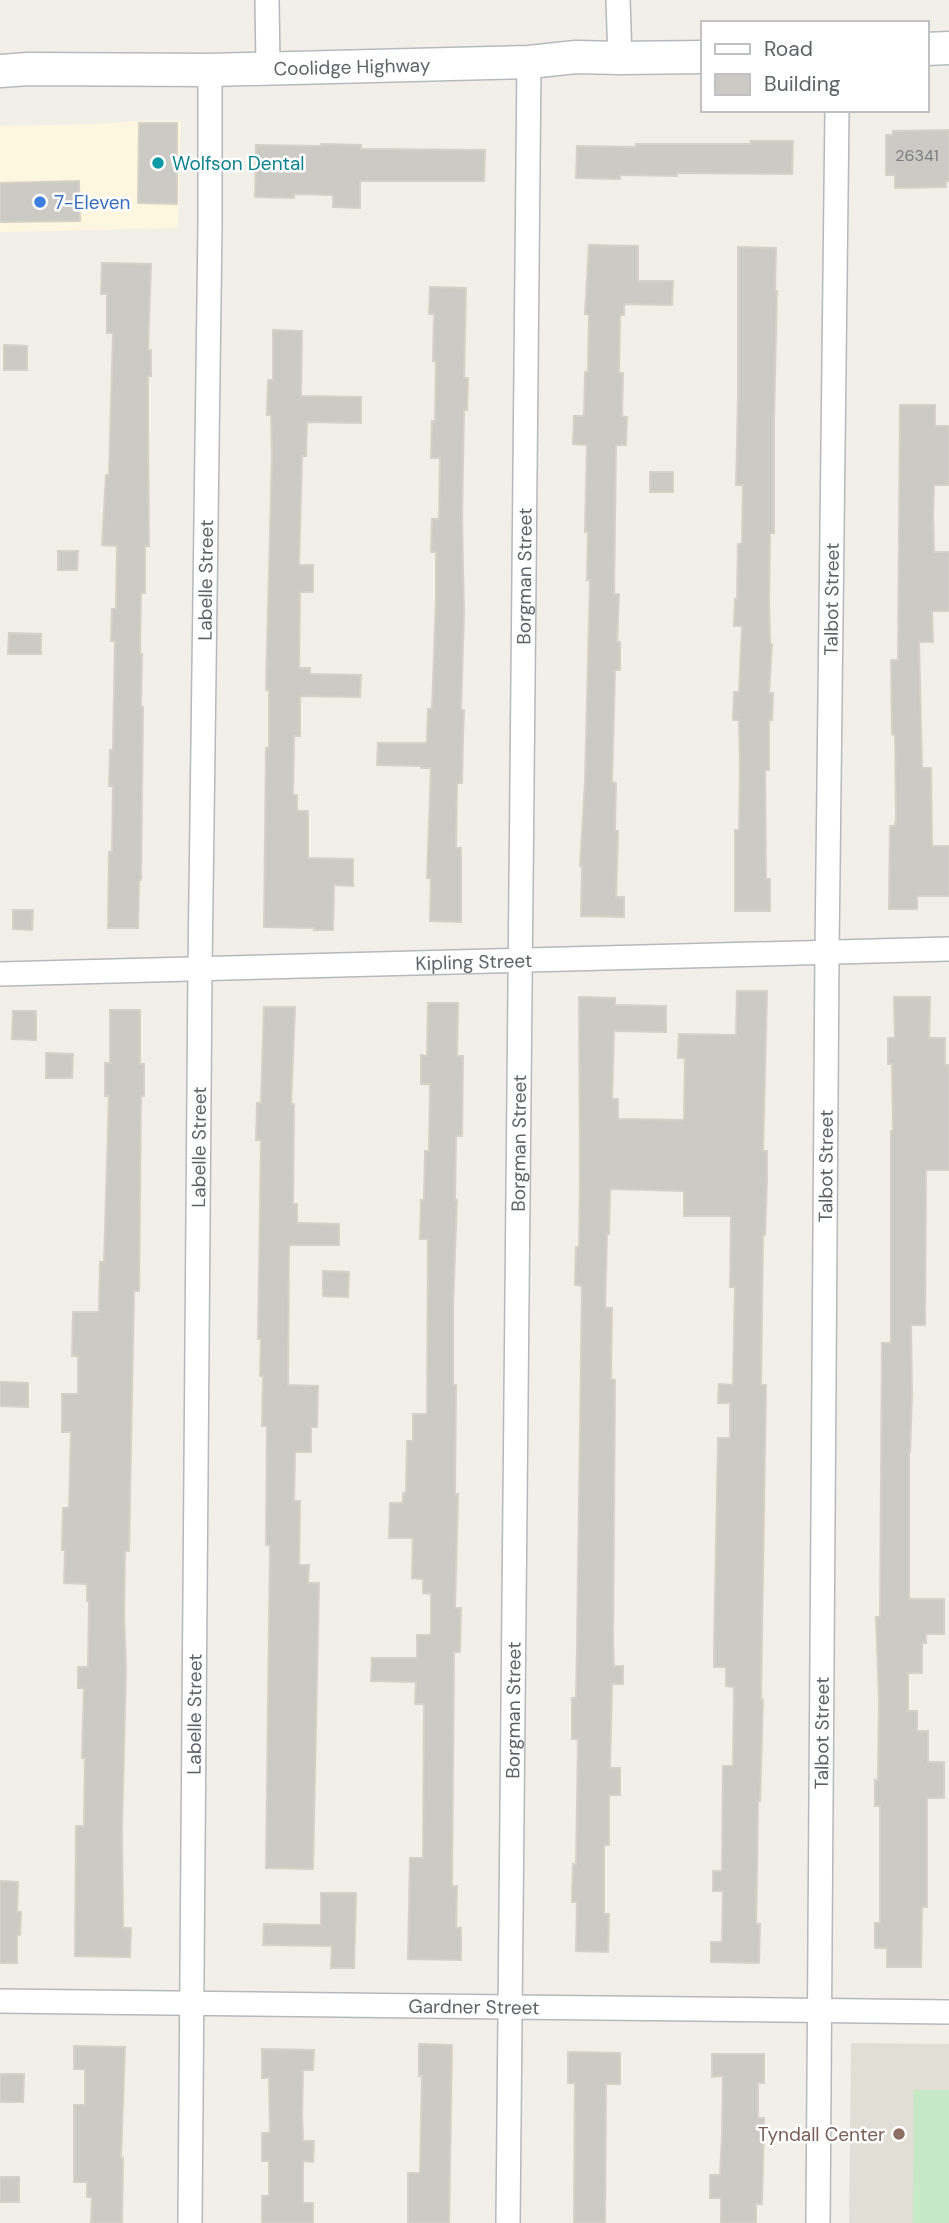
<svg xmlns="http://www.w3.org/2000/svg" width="949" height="2223" font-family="'DM Sans',sans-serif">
<rect width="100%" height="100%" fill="#f1efe8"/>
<polygon fill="#fef7e0" points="138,121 181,121 178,228 0,232 0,126 97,124"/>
<polygon fill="#e1ded6" points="851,2043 949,2044 949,2223 849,2223"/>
<polygon fill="#c5e8c5" points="914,2090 949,2090 949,2223 913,2223"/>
<g fill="#cccac5" stroke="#d6d1c6" stroke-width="2">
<polygon points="139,123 177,123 177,204 138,203"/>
<polygon points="949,130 949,181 946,181 946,187 895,188 895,175 886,175 886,135 893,135 893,131"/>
<polygon points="751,141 793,141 792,174 677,173 677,176 620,175 620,179 576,178 577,146 636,147 636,144 751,144"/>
<polygon points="321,144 361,145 361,149 485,150 484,181 360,181 360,208 333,207 333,195 294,194 294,198 255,197 256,145 321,146"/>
<polygon points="79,181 80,221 0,222 0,183"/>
<polygon points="589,245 638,246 638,281 673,281 672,305 624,304 624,315 620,315 619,373 623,373 622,416 627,417 626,445 616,445 614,594 619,594 617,642 620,642 620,670 615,670 612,782 616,783 615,831 618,831 616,897 624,897 624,917 581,916 582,866 580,866 585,782 590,580 587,580 588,532 585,532 587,445 573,444 574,416 584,416 585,372 588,372 589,314 585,314"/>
<polygon points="738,247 776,248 775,291 777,291 774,416 774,533 770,533 769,599 770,644 772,644 769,693 773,693 772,720 769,720 769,770 765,770 766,879 770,879 770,911 735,911 735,830 739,830 740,770 739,720 733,720 734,692 739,692 742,626 734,626 735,599 737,599 738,544 742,544 743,485 736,485 738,401"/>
<polygon points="102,263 151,264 148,350 151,350 151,376 148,376 148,429 149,546 145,546 145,593 141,593 140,654 142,654 141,707 143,707 141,880 139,880 138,928 108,928 109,852 112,852 113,786 109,786 110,750 113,750 115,641 111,641 112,609 116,609 117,546 102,545 106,475 109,475 113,333 107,333 107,294 101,294"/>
<polygon points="430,287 466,288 464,378 468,378 467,410 464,410 462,520 464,612 461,710 464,710 463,736 462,783 457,783 456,848 461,848 461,922 430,921 431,878 427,878 431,768 421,768 421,766 377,765 378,743 427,743 428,709 432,709 436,599 436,552 431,552 432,519 439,519 440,458 431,458 432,421 435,421 436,361 433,361 434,314 429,314"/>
<polygon points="273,330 302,331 301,396 361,397 361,423 307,422 306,456 302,456 299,565 313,565 313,592 300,592 299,668 310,668 310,674 361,675 360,697 300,696 300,736 294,736 293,795 297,795 297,811 308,811 308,858 353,859 353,886 334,885 333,930 314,930 314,928 264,927 266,748 269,748 269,690 266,690 272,456 271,415 267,415 268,380 273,380"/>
<polygon points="4,345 27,346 27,370 4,370"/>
<polygon points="900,405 935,405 935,426 949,426 949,485 934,485 933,515 934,552 949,552 949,611 932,611 933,642 919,642 922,768 931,768 932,846 949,846 949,896 917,896 917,909 889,909 890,826 895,826 896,819 895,735 892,734 891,660 898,660"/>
<rect x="650" y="472" width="23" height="20"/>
<polygon points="58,551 78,551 77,570 58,570"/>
<polygon points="9,633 41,634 41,654 8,654"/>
<polygon points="13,910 33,910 32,930 13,929"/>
<polygon points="737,991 767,991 763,1151 767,1151 767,1178 765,1235 763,1235 761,1385 766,1385 762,1634 761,1700 763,1700 760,1801 758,1801 757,1872 756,1924 760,1924 759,1963 711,1962 711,1942 722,1942 723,1891 713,1891 713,1871 722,1871 723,1766 733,1766 734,1687 726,1686 726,1667 714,1667 714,1648 718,1438 730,1438 730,1403 718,1403 719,1384 733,1385 735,1287 730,1287 731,1216 684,1216 684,1191 610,1189 609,1234 607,1234 605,1308 612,1308 611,1379 615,1380 613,1645 614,1666 623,1666 623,1684 612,1684 610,1768 620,1768 620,1795 609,1795 609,1845 604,1845 604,1914 609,1914 608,1952 576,1951 577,1902 572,1902 573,1864 576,1865 578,1739 572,1739 572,1698 576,1698 577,1645 582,1286 575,1285 576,1247 579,1247 580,1182 579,997 615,998 615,1005 666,1006 666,1032 614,1031 612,1099 618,1099 618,1119 684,1120 685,1058 678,1058 679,1034 736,1035"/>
<polygon points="894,997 930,997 929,1038 945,1038 945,1065 949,1065 949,1170 926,1170 925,1325 911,1325 912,1395 910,1452 909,1452 909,1599 944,1599 944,1634 926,1634 926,1643 922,1643 922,1673 908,1673 908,1711 917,1711 917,1731 928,1731 928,1762 944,1762 944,1798 927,1798 927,1907 922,1907 921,1967 887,1967 887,1948 875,1948 875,1923 880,1923 880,1806 875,1806 875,1780 878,1780 879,1699 876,1617 880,1617 882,1343 891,1343 891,1131 893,1131 892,1064 888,1064 888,1038 895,1038"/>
<polygon points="428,1003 458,1003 457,1056 463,1056 462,1136 456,1136 455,1200 457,1200 453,1304 453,1385 456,1385 455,1494 458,1494 455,1608 461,1608 460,1652 454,1652 452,1886 457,1886 456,1928 461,1928 461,1960 408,1959 410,1858 423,1858 424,1704 415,1704 416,1682 371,1681 372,1658 417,1658 417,1635 431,1635 431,1594 423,1593 423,1579 412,1578 413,1538 389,1538 390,1503 403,1503 403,1493 406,1493 407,1441 413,1441 413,1414 427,1414 428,1239 420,1239 421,1200 424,1200 425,1151 429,1151 430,1084 421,1084 421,1055 427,1056"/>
<polygon points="264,1007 295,1007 291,1104 294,1104 293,1204 297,1204 297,1223 339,1224 339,1245 289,1245 288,1385 318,1386 317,1427 311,1427 311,1452 295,1452 294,1501 300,1501 299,1565 309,1565 308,1583 319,1583 313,1869 266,1868 270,1545 266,1545 267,1426 262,1426 263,1376 260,1376 261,1339 258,1339 261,1140 256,1140 257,1103 261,1103"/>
<polygon points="110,1010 140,1010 140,1064 144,1064 144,1096 141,1096 139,1291 134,1291 129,1551 125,1551 124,1616 126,1668 122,1826 123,1928 131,1928 130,1957 75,1956 76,1826 84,1826 85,1758 82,1758 84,1688 78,1688 78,1667 88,1667 89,1601 87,1601 87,1584 64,1583 65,1550 62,1550 63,1508 69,1508 71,1432 62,1432 62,1394 78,1394 78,1356 72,1356 73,1312 99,1312 100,1262 104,1262 109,1096 105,1096 105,1063 110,1063"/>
<polygon points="13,1011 36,1011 36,1040 12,1039"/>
<polygon points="46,1053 73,1054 72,1078 46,1078"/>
<polygon points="323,1271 349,1272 348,1297 323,1296"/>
<polygon points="0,1382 28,1383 28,1407 0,1406"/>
<polygon points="0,1881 18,1882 17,1912 21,1912 20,1935 17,1935 17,1963 0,1963"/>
<polygon points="321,1893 356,1893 354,1968 331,1968 332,1946 263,1945 264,1924 321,1925"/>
<polygon points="419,2044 452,2045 449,2223 408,2223 408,2173 420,2173 422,2076 419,2076"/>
<polygon points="74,2046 125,2047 121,2158 123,2158 122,2223 91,2223 92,2197 87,2197 87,2182 74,2182 74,2105 85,2105 85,2069 74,2069"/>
<polygon points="262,2049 314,2050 313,2070 303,2070 302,2112 303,2141 314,2141 313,2162 303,2161 303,2203 313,2203 313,2223 262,2223 262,2196 269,2196 269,2161 262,2161 262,2133 270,2133 269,2078 262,2078"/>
<polygon points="568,2052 620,2053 620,2084 606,2084 605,2223 574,2223 575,2083 568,2083"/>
<polygon points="712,2054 764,2054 764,2083 758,2083 758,2118 764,2118 762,2204 756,2204 756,2223 721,2223 721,2198 710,2198 710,2175 720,2175 722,2135 723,2076 712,2077"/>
<polygon points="0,2074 24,2074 23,2102 0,2102"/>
<rect x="0" y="2177" width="19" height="25"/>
</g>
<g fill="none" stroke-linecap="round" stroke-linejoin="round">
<g stroke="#b5b8bc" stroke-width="26">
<g id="minor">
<polyline points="267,0 268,67"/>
<polyline points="618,0 620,58"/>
<path id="s1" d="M 0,974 L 949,949"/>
<path id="s2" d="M 0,2001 L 949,2012"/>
<path id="s3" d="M 190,2223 L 200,968 L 210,224 L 210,70"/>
<path id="s4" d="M 508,2223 L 529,62"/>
<path id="s5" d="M 818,2223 L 827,952 L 837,110"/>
</g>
</g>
<g stroke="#b6babf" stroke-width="35">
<g id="secondary">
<polyline points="926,49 949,48"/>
<path id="s6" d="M 0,71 L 28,69 L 210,70 L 529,62 L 576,57 L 620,58 L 702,57"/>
</g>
</g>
<use href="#minor" stroke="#fff" stroke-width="23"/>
<use href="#secondary" stroke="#fff" stroke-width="32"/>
</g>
<circle fill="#0f9aa8" stroke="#fff" stroke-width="2.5" cx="158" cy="163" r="7"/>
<circle fill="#3f7fe0" stroke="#fff" stroke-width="2.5" cx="40" cy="202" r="7"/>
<circle fill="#8d6e63" stroke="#fff" stroke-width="2.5" cx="899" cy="2134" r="7"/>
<g text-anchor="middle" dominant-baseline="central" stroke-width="5" stroke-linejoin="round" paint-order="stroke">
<g font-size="16" fill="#7a7d7f">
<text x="917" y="155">26341</text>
</g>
<g font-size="19" fill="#5f6368" stroke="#fff">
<text stroke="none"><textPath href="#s6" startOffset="352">Coolidge Highway</textPath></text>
<text stroke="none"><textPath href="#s4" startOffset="1647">Borgman Street</textPath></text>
<text stroke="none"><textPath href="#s3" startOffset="1643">Labelle Street</textPath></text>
<text stroke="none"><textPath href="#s5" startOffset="1624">Talbot Street</textPath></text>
<text stroke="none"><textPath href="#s1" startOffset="474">Kipling Street</textPath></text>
<text stroke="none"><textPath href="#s4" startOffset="1080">Borgman Street</textPath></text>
<text stroke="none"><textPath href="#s3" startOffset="1076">Labelle Street</textPath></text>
<text stroke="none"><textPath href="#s5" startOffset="1057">Talbot Street</textPath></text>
<text stroke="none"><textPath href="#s4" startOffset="513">Borgman Street</textPath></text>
<text stroke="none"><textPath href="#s3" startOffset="509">Labelle Street</textPath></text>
<text stroke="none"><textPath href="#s5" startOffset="490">Talbot Street</textPath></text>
<text stroke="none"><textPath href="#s2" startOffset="474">Gardner Street</textPath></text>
</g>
<g font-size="19" fill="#0d838f" stroke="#fff" text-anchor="start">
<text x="172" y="163">Wolfson Dental</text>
</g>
<g font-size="19" fill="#366cbe" stroke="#fff" text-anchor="start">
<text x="54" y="202">7-Eleven</text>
</g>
<g font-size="19" fill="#785e54" stroke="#fff" text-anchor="end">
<text x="885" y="2134">Tyndall Center</text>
</g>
</g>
<rect x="701" y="21" width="228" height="91" fill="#ffffff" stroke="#bfc1c3" stroke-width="2"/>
<rect x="715" y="44" width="35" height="10" fill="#ffffff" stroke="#bfc1c3" stroke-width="2"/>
<text x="764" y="56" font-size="21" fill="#5f6368">Road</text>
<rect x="715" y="74" width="35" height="21" fill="#cccac5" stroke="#bfc1c3" stroke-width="2"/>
<text x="764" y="91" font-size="21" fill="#5f6368">Building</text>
</svg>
